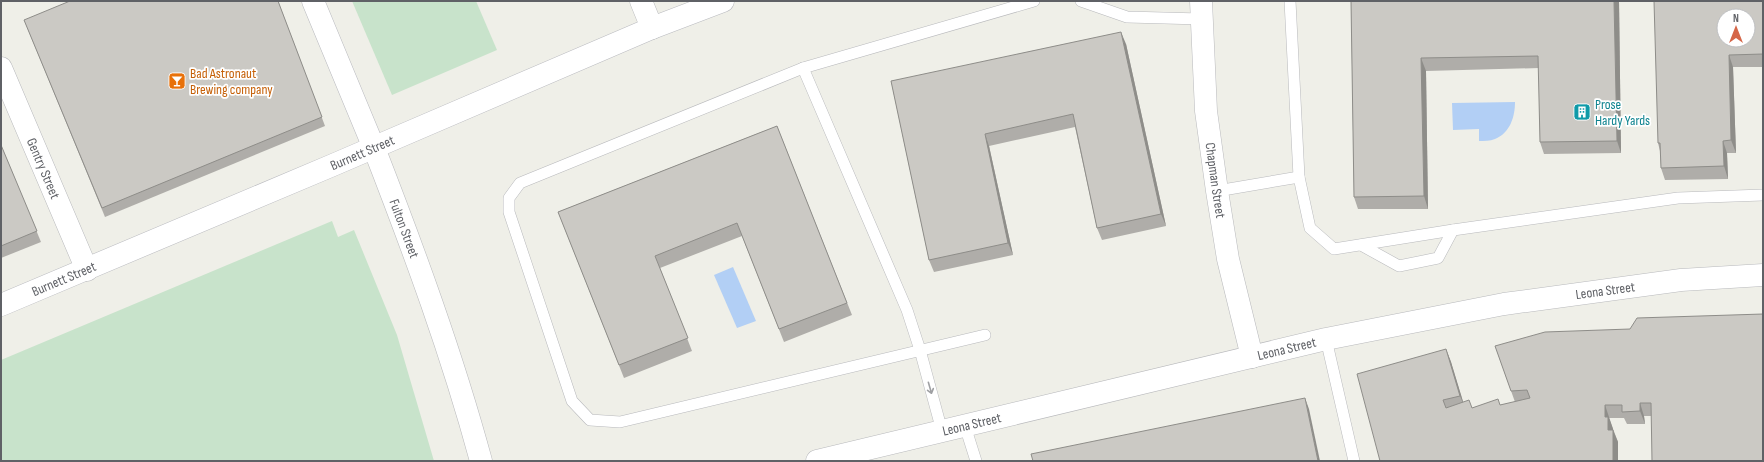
<svg xmlns="http://www.w3.org/2000/svg" width="1764" height="462" font-family="'Sofia Sans Condensed',sans-serif">
<rect width="100%" height="100%" fill="#efefe8"/>
<g fill="#c8e3cb">
<polygon points="352,1 476,1 497,50 392,95"/>
<polygon points="332,221 338,237 354,230 397,335 434,461 1,461 1,360"/>
</g>
<g fill="#b2cff5">
<path d="M 1515,102 C 1515,117 1510,133 1495,139 C 1490,141 1484,141 1479,141 L 1479,129 L 1453,130 L 1452,103 Z"/>
<polygon points="733,267 756,321 737,328 714,275"/>
</g>
<g fill="none" stroke-linecap="round" stroke-linejoin="round">
<g stroke="#b8b9bc" stroke-width="12">
<g id="lane">
<polyline points="1081,1 1127,17 1201,19"/>
<polyline points="1290,1 1299,177 1310,228 1334,249 1453,230 1678,198 1763,195"/>
<polyline points="803,68 907,310 920,350 942,431"/>
<polyline points="1217,191 1299,177"/>
<polyline points="1361,245 1399,266 1438,258 1453,230"/>
<polyline points="985,335 620,422 590,420 572,401 509,212 509,198 520,183 803,68 1034,1"/>
<polyline points="1326,339 1354,461"/>
<polyline points="965,426 976,461"/>
</g>
</g>
<g stroke="#b8b9bc" stroke-width="23">
<g id="street">
<polyline points="641,1 652,28"/>
<path id="s1" d="M 1201,1 L 1206,111 L 1217,191 L 1228,259 L 1252,357"/>
<path id="s2" d="M 1,68 L 87,270"/>
<path id="s3" d="M 374,148 C 414,251 452,354 481,461"/>
<path id="s4" d="M 817,461 L 1326,339 L 1504,304 L 1681,280 L 1763,275"/>
</g>
</g>
<g stroke="#b9babf" stroke-width="23">
<g id="secondary">
<polyline points="313,1 374,148"/>
<path id="s5" d="M 1,305 L 333,165 L 652,28 L 723,1"/>
</g>
</g>
<use href="#lane" stroke="#fff" stroke-width="11"/>
<use href="#street" stroke="#fff" stroke-width="22"/>
<use href="#secondary" stroke="#fff" stroke-width="22"/>
</g>
<g fill="#afada9">
<polygon points="278,1 325,126 105,217 24,20"/>
<polygon points="1351,1 1619,1 1621,153 1544,154 1540,142 1539,68 1426,71 1428,209 1358,209 1354,197"/>
<polygon points="1763,1 1763,67 1733,67 1736,153 1727,153 1728,179 1665,180 1661,168 1660,151 1658,143"/>
<polygon points="1126,44 1166,226 1102,240 1097,228 1075,127 989,146 1013,255 934,272 929,260 891,81"/>
<polygon points="777,126 852,315 784,342 742,236 660,268 692,351 624,378 558,212"/>
<polygon points="1,145 41,242 1,258"/>
<polygon points="1763,314 1651,416 1644,416 1645,424 1627,424 1624,418 1609,418 1618,442 1380,461 1446,349 1451,362 1463,402 1472,408 1500,405 1515,402 1495,346 1630,329"/>
</g>
<g fill="#8e8d89">
<polygon points="1614,1 1619,1 1621,153 1617,141"/>
<polygon points="1121,32 1126,44 1166,226 1161,214"/>
<polygon points="1729,55 1733,67 1736,153 1731,140"/>
<polygon points="1421,58 1426,71 1428,209 1424,196"/>
<polygon points="985,134 989,146 1013,255 1008,243"/>
<polygon points="1723,141 1727,153 1728,179 1724,166"/>
<polygon points="1446,349 1451,362 1465,408 1460,396"/>
<polygon points="1305,398 1309,409 1320,461 1318,461"/>
<polygon points="1640,403 1644,416 1645,424 1640,411"/>
<polygon points="1605,405 1613,429 1613,442 1608,430 1605,417"/>
<polygon points="1613,430 1618,442 1618,461 1613,461"/>
</g>
<g fill="#cbc9c4" stroke="#8e8d89" fill-rule="evenodd">
<polygon points="70,1 278,1 322,117 102,208 24,20"/>
<polygon points="1351,1 1614,1 1617,141 1540,142 1538,56 1421,58 1424,196 1354,197"/>
<path d="M 1654,1 L 1763,1 L 1763,54 L 1729,55 L 1731,140 L 1723,141 L 1724,166 L 1661,168 L 1660,143 L 1658,143 ZM 1724,16 L 1748,16 L 1748,40 L 1724,40 Z"/>
<polygon points="1121,32 1161,214 1097,228 1073,114 985,134 1008,243 929,260 891,81"/>
<polygon points="777,126 847,303 779,329 737,223 655,256 688,338 619,365 558,212"/>
<polygon points="1,145 37,231 1,246"/>
<polygon points="1763,314 1763,461 1652,461 1651,403 1640,403 1640,411 1622,412 1622,405 1605,405 1605,417 1608,417 1608,430 1613,430 1613,461 1380,461 1357,374 1446,349 1460,396 1443,400 1446,408 1469,400 1472,408 1498,399 1500,405 1530,398 1527,390 1511,391 1495,346 1545,332 1630,329 1637,318"/>
<polygon points="1305,398 1318,461 1033,461 1031,454"/>
</g>
<defs><path id="oneway-shaft" d="M-6 0H5M1.5-3L5.5 0L1.5 3" fill="none" stroke-width="1.6" stroke-linecap="round" stroke-linejoin="round"/></defs>
<use stroke="#9fa0a3" href="#oneway-shaft" transform="translate(930 388) rotate(74)"/>
<defs>
<g id="bar-square" transform="scale(0.9)"><rect x="-9" y="-9" width="18" height="18" rx="4" fill="#e8710a" stroke="#fff"/><path d="M-6-5H6L.8 .8V4.5H3.5V6h-7V4.5H-.8V.8Z" fill="#fff"/></g>
<g id="building-square" transform="scale(0.9)"><rect x="-9" y="-9" width="18" height="18" rx="4" fill="#0f9aa8" stroke="#fff"/><path d="M-4-6H4V6H1V3H-1V6H-4ZM-2.5-4.3h1.7v1.8h-1.7ZM.8-4.3h1.7v1.8H.8ZM-2.5-1h1.7V.8h-1.7ZM.8-1h1.7V.8H.8Z" fill="#fff"/></g>
</defs>
<g fill-rule="evenodd">
<use href="#bar-square" x="177" y="81"/>
<use href="#building-square" x="1582" y="112"/>
</g>
<g text-anchor="middle" dominant-baseline="central" stroke-width="3.5" stroke-linejoin="round" paint-order="stroke">
<g font-size="14" fill="#c56008" stroke="#fff" text-anchor="start">
<text x="190" y="73">Bad Astronaut<tspan x="190" dy="16">Brewing company</tspan></text>
</g>
<g font-size="14" fill="#0d838f" stroke="#fff" text-anchor="start">
<text x="1595" y="104">Prose<tspan x="1595" dy="16">Hardy Yards</tspan></text>
</g>
<g font-size="14" fill="#5f6166" stroke="#fff">
<text stroke="none"><textPath href="#s5" startOffset="392">Burnett Street</textPath></text>
<text stroke="none"><textPath href="#s2" startOffset="109">Gentry Street</textPath></text>
<text stroke="none"><textPath href="#s1" startOffset="180">Chapman Street</textPath></text>
<text stroke="none"><textPath href="#s3" startOffset="86">Fulton Street</textPath></text>
<text stroke="none"><textPath href="#s5" startOffset="68">Burnett Street</textPath></text>
<text stroke="none"><textPath href="#s4" startOffset="807">Leona Street</textPath></text>
<text stroke="none"><textPath href="#s4" startOffset="483">Leona Street</textPath></text>
<text stroke="none"><textPath href="#s4" startOffset="159">Leona Street</textPath></text>
</g>
</g>
<rect width="1764" height="462" fill="none" stroke="#5f6166" stroke-width="4"/>
<g transform="translate(1736 28)"><circle r="19" fill="#ffffff" stroke="#bfc0c2"/>
<path d="M0-3L7 15L0 10L-7 15Z" fill="#d56648"/>
<text y="-6" font-size="11" font-weight="bold" text-anchor="middle" fill="#5f6166">N</text>
</g>
</svg>
